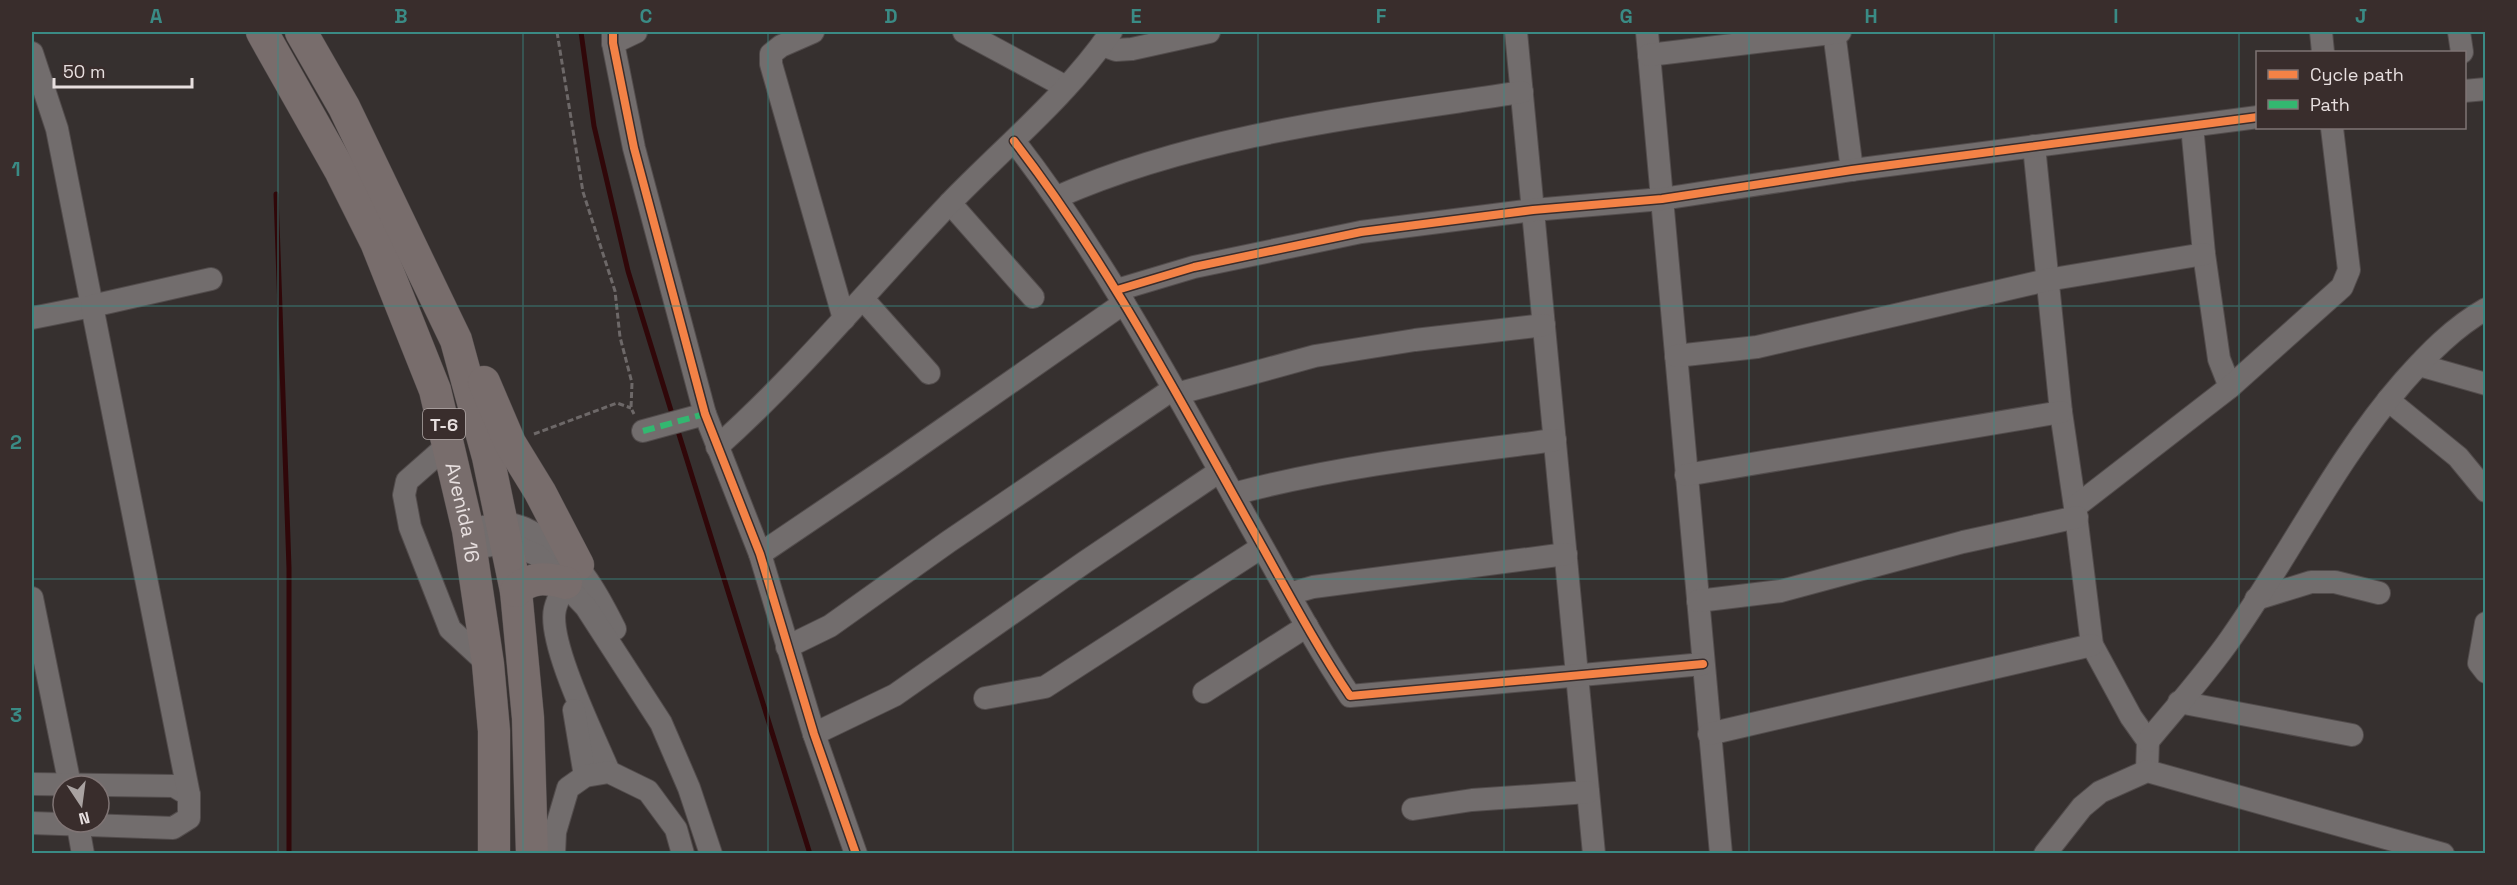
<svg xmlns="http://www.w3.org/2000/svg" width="2517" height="885" font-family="'Space Grotesk',sans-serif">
<rect width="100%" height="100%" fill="#36302f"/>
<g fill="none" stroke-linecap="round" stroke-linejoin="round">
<g stroke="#300709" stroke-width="5">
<polyline points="581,32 594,126 628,271 673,417"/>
<polyline points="276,194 289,568 289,854"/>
<polyline points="677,428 810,854"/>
</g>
<g stroke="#524c4c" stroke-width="24">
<g id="minor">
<polyline points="613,32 613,43 634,148 705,414 760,554 814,734 856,854"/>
<polyline points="813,32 781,46 771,54 771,64 844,319"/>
<polyline points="964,32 1066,87"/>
<polyline points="1516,32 1594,854"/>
<polyline points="1647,32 1721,854"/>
<polyline points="1834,32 1852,170"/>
<polyline points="2321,32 2323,52"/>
<polyline points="2459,32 2462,52"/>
<polyline points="613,43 636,32"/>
<polyline points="1102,45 1116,50 1132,49 1209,32"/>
<polyline points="32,53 57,129 92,306 32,318"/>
<polyline points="1649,55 1840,32"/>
<polyline points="2464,91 2486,89"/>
<polyline points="2192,126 2204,254 2219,359 2230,387"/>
<path d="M 1014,141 C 1106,260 1176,393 1249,523 C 1282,581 1313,641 1350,696 L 1703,664"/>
<polyline points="2034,146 2061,412 2075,507 2092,645 2131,717 2148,741 2147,771"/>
<path d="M 1057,197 C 1203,133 1365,116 1522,92"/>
<polyline points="950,203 1033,297"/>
<polyline points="1117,290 1194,267 1361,232 1533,210 1662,199 1852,170 2258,117"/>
<polyline points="863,299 929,373"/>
<polyline points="1676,356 1757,347 2047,280 2204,254"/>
<polyline points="2419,365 2486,384"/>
<polyline points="1176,394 1315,356 1415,340 1544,325"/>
<polyline points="2388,400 2458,457 2486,491"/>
<polyline points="643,431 705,414"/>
<polyline points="449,444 407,481 404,495 410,527 450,629 488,664"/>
<path d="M 717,447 C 801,372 872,285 949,204 C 1004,147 1066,97 1111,32"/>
<polyline points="1686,475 2061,412"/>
<path d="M 1233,494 C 1338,466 1447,454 1555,440"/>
<polyline points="2075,507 2230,387 2342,287 2349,270 2332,128"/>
<path d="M 468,530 C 479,528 493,524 505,524 C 518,524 528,530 539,536 C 579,559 595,589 615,629"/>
<polyline points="471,549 507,542 537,555 586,607 661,723 689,788 711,854"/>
<polyline points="760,554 893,464 1124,303"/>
<path d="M 566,583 C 562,591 557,600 555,609 C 547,642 595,738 609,772"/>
<polyline points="1289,594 1313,587 1566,554"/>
<polyline points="32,598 70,785"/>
<polyline points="2256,599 2311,582 2335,582 2379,593"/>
<polyline points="1698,601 1781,591 1963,542 2077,517"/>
<polyline points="2486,623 2479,663 2486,672"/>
<polyline points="787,647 830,626 948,542 1173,389"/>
<polyline points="1204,692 1307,626"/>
<polyline points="985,698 1045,687 1262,547"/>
<polyline points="2179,702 2352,735"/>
<polyline points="574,710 585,776"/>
<polyline points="814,734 895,695 1085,562 1220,471"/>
<polyline points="1709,734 2092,645"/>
<path d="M 2148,741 C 2176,707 2206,674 2231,638 C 2291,553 2336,459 2404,381 C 2428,354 2454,327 2486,309"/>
<polyline points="32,784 174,786 189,795"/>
<polyline points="1413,809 1472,800 1588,792"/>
<polyline points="32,823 173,828 189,818 189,795 92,306 211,279"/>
<polyline points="78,826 83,854"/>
<polyline points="554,854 555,832 568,788 585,776 609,772 648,791 676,829 683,854"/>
<polyline points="2045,854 2082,807 2100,792 2147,771 2443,854"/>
</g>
</g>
<g stroke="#524c4c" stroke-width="33">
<g id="highway">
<path id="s1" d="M 262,32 L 341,172 L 376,242 L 435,390 L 468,530 L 488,664 L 494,731 L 494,854"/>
<polyline points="301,32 344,107 456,340 488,457 516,591 528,718 532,854"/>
<polyline points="484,382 510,443 540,492 578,565"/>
<path d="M 516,591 C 530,576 547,578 566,583"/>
</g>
</g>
<g stroke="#6d6868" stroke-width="3" stroke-dasharray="6 3" stroke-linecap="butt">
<polyline points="557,32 583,192 615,291 620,337 632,383 631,408 634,414"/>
<polyline points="534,434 617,403 631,408"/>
</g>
<use href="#minor" stroke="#726d6d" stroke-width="22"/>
<use href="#highway" stroke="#786d6c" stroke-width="32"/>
<polyline stroke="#33b770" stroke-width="6" stroke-dasharray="12 6" stroke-linecap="butt" points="643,431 705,414"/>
<g stroke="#392d2c" stroke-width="11">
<g id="cycleway">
<polyline points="613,32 613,43 634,148 705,414 760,554 814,734 856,854"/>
<path d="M 1014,141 C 1106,260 1176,393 1249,523 C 1282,581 1313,641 1350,696 L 1703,664"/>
<polyline points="1117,290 1194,267 1361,232 1533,210 1662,199 1852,170 2258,117"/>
</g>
</g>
<use href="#cycleway" stroke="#f48246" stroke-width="8"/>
</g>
<path fill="none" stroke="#3a8b85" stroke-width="1.5" stroke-opacity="0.55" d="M 278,32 L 278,854M 523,32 L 523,854M 768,32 L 768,854M 1013,32 L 1013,854M 1258,32 L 1258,854M 1504,32 L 1504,854M 1749,32 L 1749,854M 1994,32 L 1994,854M 2239,32 L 2239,854M 32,306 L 2486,306M 32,579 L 2486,579"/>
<g text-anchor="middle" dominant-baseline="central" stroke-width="6" stroke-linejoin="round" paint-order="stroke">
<rect fill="#392d2c" stroke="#b3aaa9" stroke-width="1.5" x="423" y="409" width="42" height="30" rx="4.5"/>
<g font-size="18" font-weight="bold" fill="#e7dfdf">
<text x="444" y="424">T-6</text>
</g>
<g font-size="20" fill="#e7dfdf" stroke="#392d2c">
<text stroke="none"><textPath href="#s1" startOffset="524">Avenida 16</textPath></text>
</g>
</g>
<rect width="2517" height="885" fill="none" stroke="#392d2c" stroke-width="66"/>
<rect x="2256" y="51" width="210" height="78" fill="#392d2c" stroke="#7f7474" stroke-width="1.5"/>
<rect x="2268" y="70" width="30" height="9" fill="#f48246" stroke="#7f7474" stroke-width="1.5"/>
<text x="2310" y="81" font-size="18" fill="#e7dfdf">Cycle path</text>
<rect x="2268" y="100" width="30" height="9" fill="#33b770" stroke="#7f7474" stroke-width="1.5"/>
<text x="2310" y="111" font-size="18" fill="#e7dfdf">Path</text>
<g transform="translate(81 804) rotate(167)"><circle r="28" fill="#392d2c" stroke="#7f7474" stroke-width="1.5"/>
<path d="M0-4.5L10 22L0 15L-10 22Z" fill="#a9a2a1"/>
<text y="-9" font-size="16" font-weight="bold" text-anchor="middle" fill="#e7dfdf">N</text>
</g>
<path d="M54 78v9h138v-9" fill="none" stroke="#e7dfdf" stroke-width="3"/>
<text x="63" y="78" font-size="18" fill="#e7dfdf" stroke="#392d2c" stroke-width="4.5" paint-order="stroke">50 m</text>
<rect x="33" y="33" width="2451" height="819" fill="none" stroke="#3a8b85" stroke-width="2"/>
<g font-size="20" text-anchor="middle" font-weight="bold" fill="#3a8b85">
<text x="156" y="23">A</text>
<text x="401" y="23">B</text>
<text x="646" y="23">C</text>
<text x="891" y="23">D</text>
<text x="1136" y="23">E</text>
<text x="1381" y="23">F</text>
<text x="1626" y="23">G</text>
<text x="1871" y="23">H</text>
<text x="2116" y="23">I</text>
<text x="2361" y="23">J</text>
<text x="16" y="176">1</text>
<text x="16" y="449">2</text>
<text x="16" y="722">3</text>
</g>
</svg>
